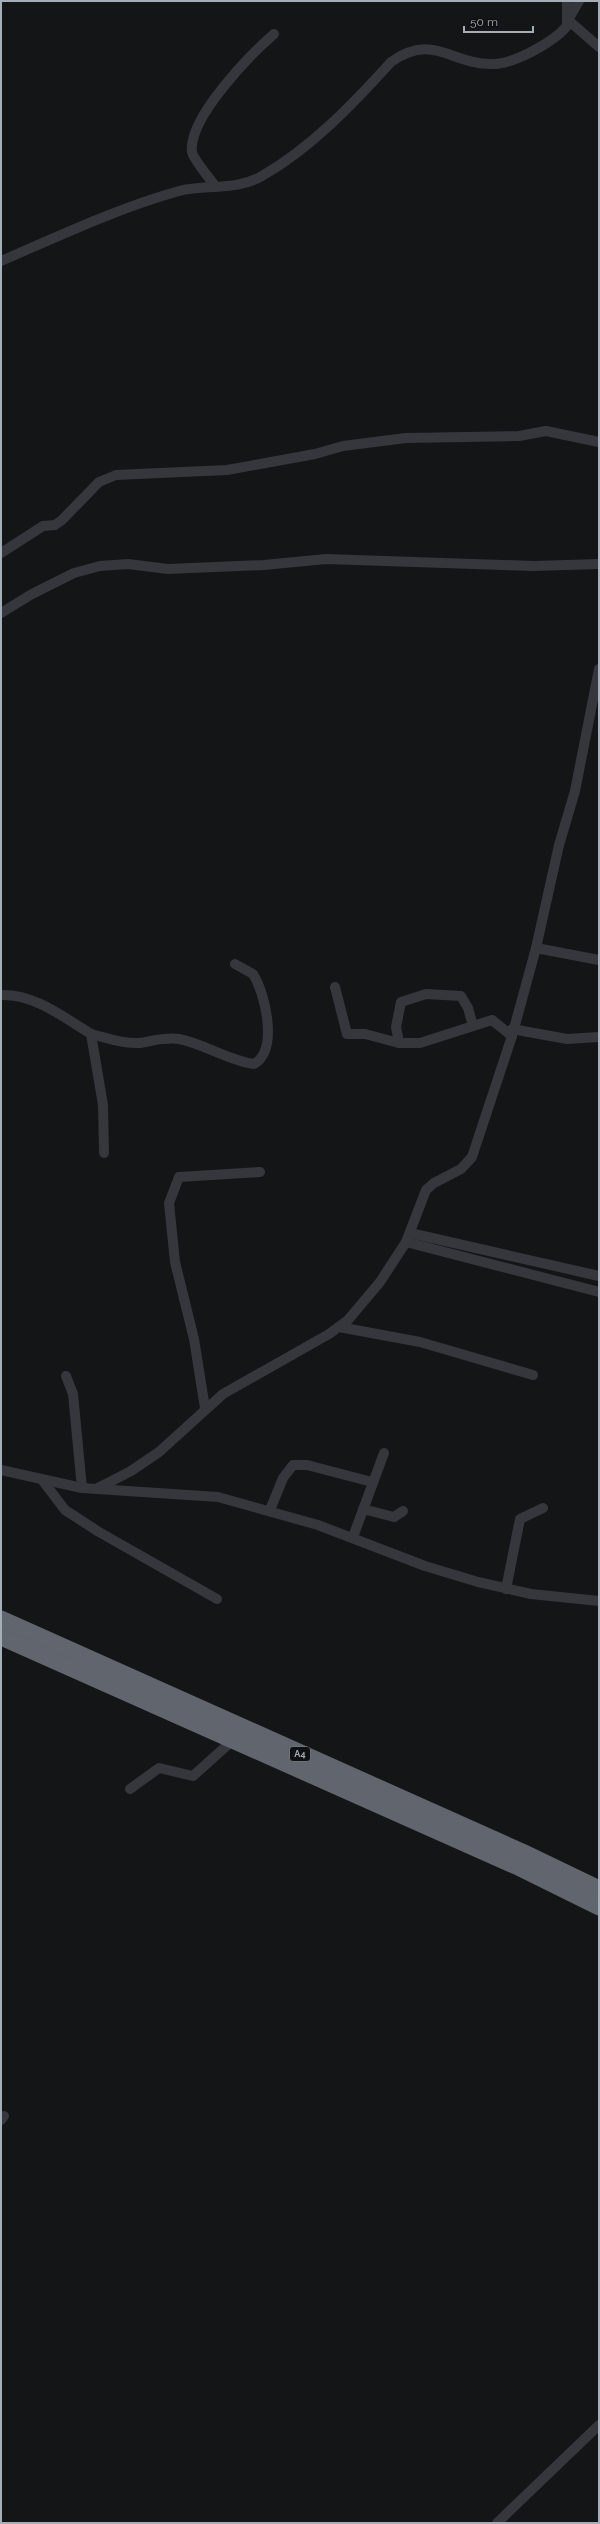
<svg xmlns="http://www.w3.org/2000/svg" width="600" height="2524" font-family="Raleway,sans-serif">
<rect width="100%" height="100%" fill="#141517"/>
<g fill="none" stroke-linecap="round" stroke-linejoin="round">
<g stroke="#35373c" stroke-width="10">
<polyline points="568,20 599,47"/>
<polyline points="568,20 579,1"/>
<path d="M 216,187 C 211,180 193,159 192,152 C 188,118 250,55 274,34"/>
<path d="M 1,261 C 59,236 118,208 179,191 C 206,184 237,191 262,176 C 311,148 353,104 391,62 C 434,32 451,65 493,64 C 514,64 554,42 567,26 L 567,1"/>
<polyline points="1,553 43,526 55,525 62,520 99,482 116,475 227,470 315,454 343,446 406,438 519,436 546,431 599,442"/>
<polyline points="1,613 32,594 74,573 100,566 128,564 168,569 264,565 326,559 534,566 599,564"/>
<polyline points="536,948 599,960"/>
<polyline points="335,987 347,1034 365,1034 399,1043"/>
<path d="M 1,995 C 35,994 63,1017 91,1034 L 103,1105 L 104,1153"/>
<polyline points="473,1026 468,1008 461,996 426,994 401,1002 396,1027 399,1043 420,1043 492,1020 512,1036"/>
<polyline points="512,1029 567,1039 599,1037"/>
<path d="M 91,1034 C 106,1038 124,1044 139,1043 C 153,1041 164,1037 179,1039 C 205,1044 227,1060 254,1064 C 279,1050 265,993 253,974 L 235,964"/>
<polyline points="410,1233 599,1276"/>
<polyline points="406,1242 599,1292"/>
<polyline points="339,1327 420,1342 533,1375"/>
<polyline points="66,1376 73,1394 82,1488"/>
<polyline points="205,1408 194,1339 175,1262 169,1203 179,1177 260,1172"/>
<polyline points="1,1470 82,1488 218,1497 318,1525 425,1566 478,1582 531,1594 599,1601"/>
<polyline points="43,1481 65,1510 99,1532 217,1599"/>
<polyline points="96,1489 131,1471 159,1452 223,1394 329,1334 348,1320 380,1282 406,1242 426,1190 434,1183 461,1169 472,1157 512,1036 536,948 559,845 575,791 599,669"/>
<polyline points="363,1509 394,1517 403,1511"/>
<polyline points="270,1510 283,1478 293,1465 307,1465 372,1482"/>
<polyline points="353,1537 384,1453"/>
<polyline points="506,1589 520,1519 543,1508"/>
<polyline points="130,1789 159,1768 193,1776 232,1741"/>
<polyline points="1,2120 4,2116"/>
<polyline points="497,2523 599,2425"/>
</g>
<g stroke="#61656d" stroke-width="17">
<polyline points="1,1619 522,1852 599,1889"/>
<polyline points="1,1637 516,1866 599,1907"/>
</g>
</g>
<g text-anchor="middle" dominant-baseline="central" stroke-width="4" stroke-linejoin="round" paint-order="stroke">
<rect fill="#0f1012" stroke="#787e86" stroke-width="1" x="290" y="1747" width="20" height="14" rx="3"/>
<g font-size="9" font-weight="bold" fill="#a5adb8">
<text x="300" y="1754">A4</text>
</g>
</g>
<rect width="600" height="2524" fill="none" stroke="#a5adb8" stroke-width="4"/>
<path d="M464 26v6h69v-6" fill="none" stroke="#a5adb8" stroke-width="2"/>
<text x="470" y="26" font-size="12" fill="#a5adb8" stroke="#0f1012" stroke-width="3" paint-order="stroke">50 m</text>
</svg>
